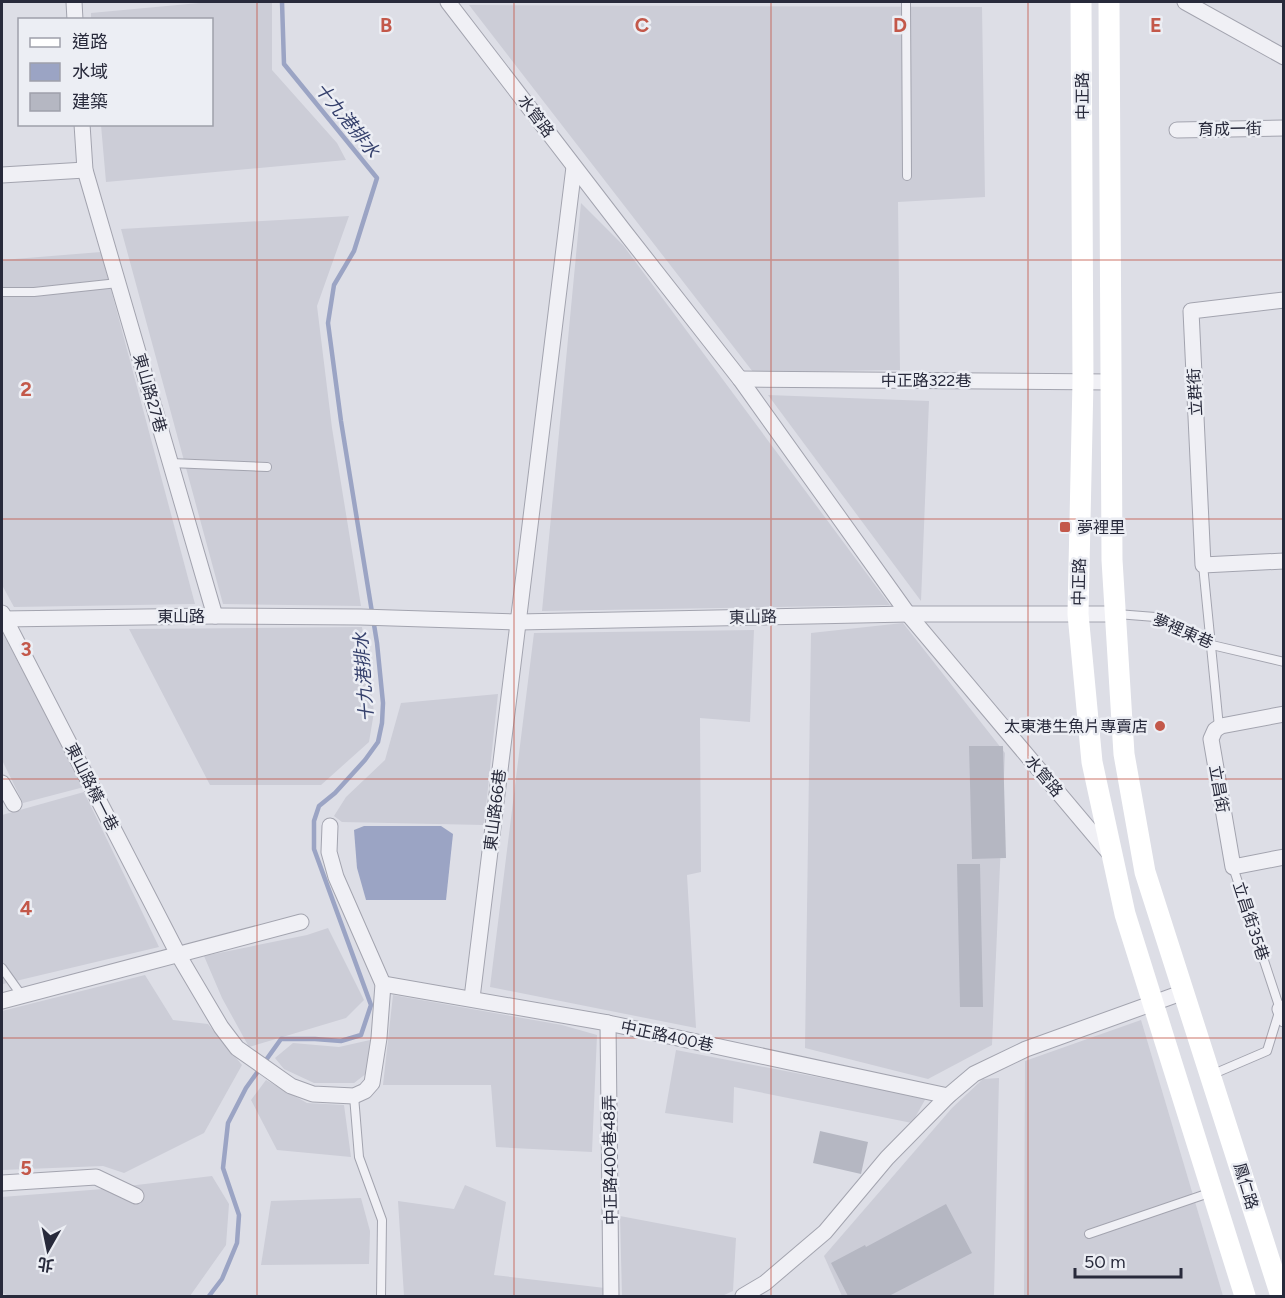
<svg xmlns="http://www.w3.org/2000/svg" width="1285" height="1298" font-family="Figtree,'Noto Sans TC',sans-serif">
<rect width="100%" height="100%" fill="#dddee6"/>
<g fill="#cccdd7">
<polygon points="210,2 272,2 272,70 337,143 346,160 106,182 101,125 212,124 212,20 91,19 91,13"/>
<polygon points="469,5 982,7 985,197 898,202 900,370 753,372"/>
<polygon points="581,203 623,245 890,605 542,611"/>
<polygon points="349,216 317,306 332,428 361,606 223,604 121,229"/>
<polygon points="101,252 195,604 14,607 2,585 2,260"/>
<polygon points="768,395 929,401 921,601"/>
<polygon points="903,623 1005,753 992,1045 928,1079 805,1048 811,633"/>
<polygon points="362,627 374,712 369,742 321,785 210,785 129,629"/>
<polygon points="754,630 750,722 700,718 701,872 687,875 696,1028 490,987 534,633"/>
<polygon points="2,632 84,787 23,803 2,760"/>
<polygon points="498,694 484,825 342,822 334,816 346,797 385,760 401,703"/>
<polygon points="84,792 159,947 3,984 2,815"/>
<polygon points="328,928 364,1000 346,1018 249,1047 222,998 204,956 307,935"/>
<polygon points="145,975 173,1020 208,1024 242,1065 204,1133 124,1173 103,1166 2,1170 2,1011"/>
<polygon points="393,995 562,1025 597,1035 592,1152 496,1147 491,1085 383,1085"/>
<polygon points="1141,1020 1223,1296 1024,1296 1025,1061"/>
<polygon points="370,1040 367,1073 354,1083 314,1083 284,1069 275,1058 293,1043 339,1047"/>
<polygon points="676,1050 926,1098 912,1123 734,1087 733,1123 665,1113"/>
<polygon points="999,1078 994,1296 842,1296 824,1256 952,1108 983,1079"/>
<polygon points="266,1080 307,1103 344,1105 351,1157 277,1150 251,1100"/>
<polygon points="212,1176 229,1204 226,1245 190,1296 10,1296 2,1293 2,1197 103,1189"/>
<polygon points="465,1185 506,1202 494,1275 605,1288 604,1296 404,1296 398,1201 454,1209"/>
<polygon points="361,1198 370,1231 369,1264 261,1265 271,1201"/>
<polygon points="620,1216 736,1238 733,1291 722,1296 622,1296"/>
</g>
<polygon fill="#9ba4c4" points="364,826 441,826 453,834 446,900 366,900 357,868 354,830"/>
<g fill="none" stroke-linecap="round" stroke-linejoin="round">
<polyline stroke="#9ba4c4" stroke-width="4.5" points="209,1296 222,1279 237,1243 239,1215 223,1168 228,1123 246,1088 281,1039 315,1039 341,1041 361,1035 371,1005 314,849 314,821 319,806 335,793 365,760 378,742 382,723 383,703 377,643 341,421 328,323 334,285 354,251 377,178 284,64 282,2"/>
</g>
<g fill="#b5b7c2">
<polygon points="969,746 1003,746 1006,858 972,859"/>
<polygon points="957,864 980,864 983,1007 960,1007"/>
<polygon points="820,1131 868,1142 861,1174 813,1163"/>
<polygon points="946,1204 972,1253 889,1296 848,1296 831,1263 865,1245 866,1247"/>
</g>
<g fill="none" stroke-linecap="round" stroke-linejoin="round">
<g stroke="#a3a4af" stroke-width="10">
<g id="lane">
<polyline points="906,2 907,176"/>
<polyline points="2,292 34,292 118,283"/>
<polyline points="170,463 267,467"/>
<polyline points="1203,565 1219,727"/>
<polyline points="1117,614 1155,617 1212,645 1284,662"/>
<polyline points="2,968 22,996"/>
<polyline points="1211,1075 1267,1051 1280,1009 1233,867"/>
<polyline points="354,1096 359,1157 382,1220 381,1296"/>
<polyline points="1089,1234 1212,1192"/>
</g>
</g>
<g stroke="#a3a4af" stroke-width="17">
<g id="street">
<polyline points="74,2 75,20"/>
<polyline points="448,2 624,231 740,379 908,614 1110,854"/>
<polyline points="1185,2 1284,57"/>
<polyline points="82,124 85,170 215,616"/>
<polyline points="1177,130 1284,128"/>
<polyline points="2,175 85,170"/>
<polyline points="1284,300 1191,311 1203,565 1284,561"/>
<polyline points="740,379 1112,382"/>
<polyline points="2,613 179,956 221,1027 237,1048 291,1086 313,1094 354,1096 365,1091 372,1083 379,1038 383,984 336,877 329,852 330,826"/>
<polyline points="2,619 215,616 361,617 518,622 908,614 1116,614"/>
<polyline points="1284,714 1221,726 1215,730 1211,739 1233,867 1284,857"/>
<polyline points="2,783 14,804"/>
<polyline points="383,984 608,1023 948,1096"/>
<polyline points="472,998 574,167"/>
<polyline points="2,1001 301,922"/>
<polyline points="1284,1008 1280,1009 1284,1019"/>
<polyline points="608,1023 611,1296"/>
<polyline points="2,1183 96,1177 136,1196"/>
<polyline points="743,1296 765,1283 825,1232 887,1158 948,1096 974,1074 1026,1049 1184,992"/>
</g>
</g>
<use href="#lane" stroke="#f0f0f5" stroke-width="8"/>
<use href="#street" stroke="#f0f0f5" stroke-width="15"/>
<g stroke="#fff" stroke-width="21">
<polyline points="1081,2 1083,381 1078,614 1092,762 1125,914 1245,1296"/>
<polyline points="1109,2 1112,560 1124,754 1145,872 1281,1296"/>
</g>
</g>
<path fill="none" stroke="#c3584a" stroke-width="1.5" stroke-opacity="0.55" d="M 257,2 L 257,1296M 514,2 L 514,1296M 771,2 L 771,1296M 1028,2 L 1028,1296M 2,260 L 1284,260M 2,519 L 1284,519M 2,779 L 1284,779M 2,1038 L 1284,1038"/>
<g fill="#c3584a" stroke="#eceef4" stroke-width="2">
<rect x="1059" y="521" width="12" height="12" rx="3"/>
<circle cx="1160" cy="726" r="6"/>
</g>
<g text-anchor="middle" dominant-baseline="central" stroke-width="5" stroke-linejoin="round" paint-order="stroke">
<g font-size="16" fill="#282a3b" stroke="#eceef4">
<text transform="translate(1082 96) rotate(-90)">中正路</text>
<text transform="translate(536 116) rotate(53)">水管路</text>
<text transform="translate(1230 129) rotate(-1)">育成一街</text>
<text x="926" y="380">中正路322巷</text>
<text transform="translate(1195 392) rotate(-93)">立群街</text>
<text transform="translate(150 393) rotate(74)">東山路27巷</text>
<text transform="translate(1079 582) rotate(-89)">中正路</text>
<text x="181" y="616">東山路</text>
<text transform="translate(753 617) rotate(-1)">東山路</text>
<text transform="translate(1183 631) rotate(23)">夢裡東巷</text>
<text transform="translate(1044 776) rotate(50)">水管路</text>
<text transform="translate(92 787) rotate(63)">東山路橫一巷</text>
<text transform="translate(1219 789) rotate(80)">立昌街</text>
<text transform="translate(495 810) rotate(-83)">東山路66巷</text>
<text transform="translate(1251 921) rotate(72)">立昌街35巷</text>
<text transform="translate(667 1036) rotate(12)">中正路400巷</text>
<text transform="translate(610 1160) rotate(-91)">中正路400巷48弄</text>
<text transform="translate(1246 1186) rotate(73)">鳳仁路</text>
</g>
<g font-size="16" fill="#282a3b" stroke="#eceef4" text-anchor="start">
<text x="1077" y="527">夢裡里</text>
<text x="1148" y="726" text-anchor="end">太東港生魚片專賣店</text>
</g>
<g font-size="18" font-style="italic" fill="#35406c" stroke="#eceef4">
<text transform="translate(347 120) rotate(51)">十九港排水</text>
<text transform="translate(364 677) rotate(-94)">十九港排水</text>
</g>
</g>
<g font-size="20" text-anchor="middle" font-weight="bold" fill="#c3584a" stroke="#eceef4" stroke-width="5" stroke-linejoin="round" paint-order="stroke">
<text x="386" y="32">B</text>
<text x="642" y="32">C</text>
<text x="900" y="32">D</text>
<text x="1156" y="32">E</text>
<text x="26" y="396">2</text>
<text x="26" y="656">3</text>
<text x="26" y="915">4</text>
<text x="26" y="1175">5</text>
</g>
<rect width="1285" height="1298" fill="none" stroke="#282a3b" stroke-width="6"/>
<rect x="18" y="18" width="195" height="108" fill="#eceef4" stroke="#9ea0aa" stroke-width="1.5"/>
<rect x="30" y="38" width="30" height="9" fill="#ffffff" stroke="#9ea0aa" stroke-width="1.5"/>
<text x="72" y="48" font-size="18" fill="#282a3b">道路</text>
<rect x="30" y="63" width="30" height="18" fill="#9ba4c4" stroke="#9ea0aa" stroke-width="1.5"/>
<text x="72" y="78" font-size="18" fill="#282a3b">水域</text>
<rect x="30" y="93" width="30" height="18" fill="#b5b7c2" stroke="#9ea0aa" stroke-width="1.5"/>
<text x="72" y="108" font-size="18" fill="#282a3b">建築</text>
<g transform="translate(48 1250) rotate(189)" stroke="#eceef4" stroke-width="4.5" paint-order="stroke">
<path d="M0-4.5L10 22L0 15L-10 22Z" fill="#282a3b"/>
<text y="-9" font-size="16" font-weight="bold" text-anchor="middle" fill="#282a3b">北</text>
</g>
<path d="M1075 1268v9h106v-9" fill="none" stroke="#282a3b" stroke-width="3"/>
<text x="1084" y="1268" font-size="18" fill="#282a3b" stroke="#eceef4" stroke-width="4.5" paint-order="stroke">50 m</text>
</svg>
